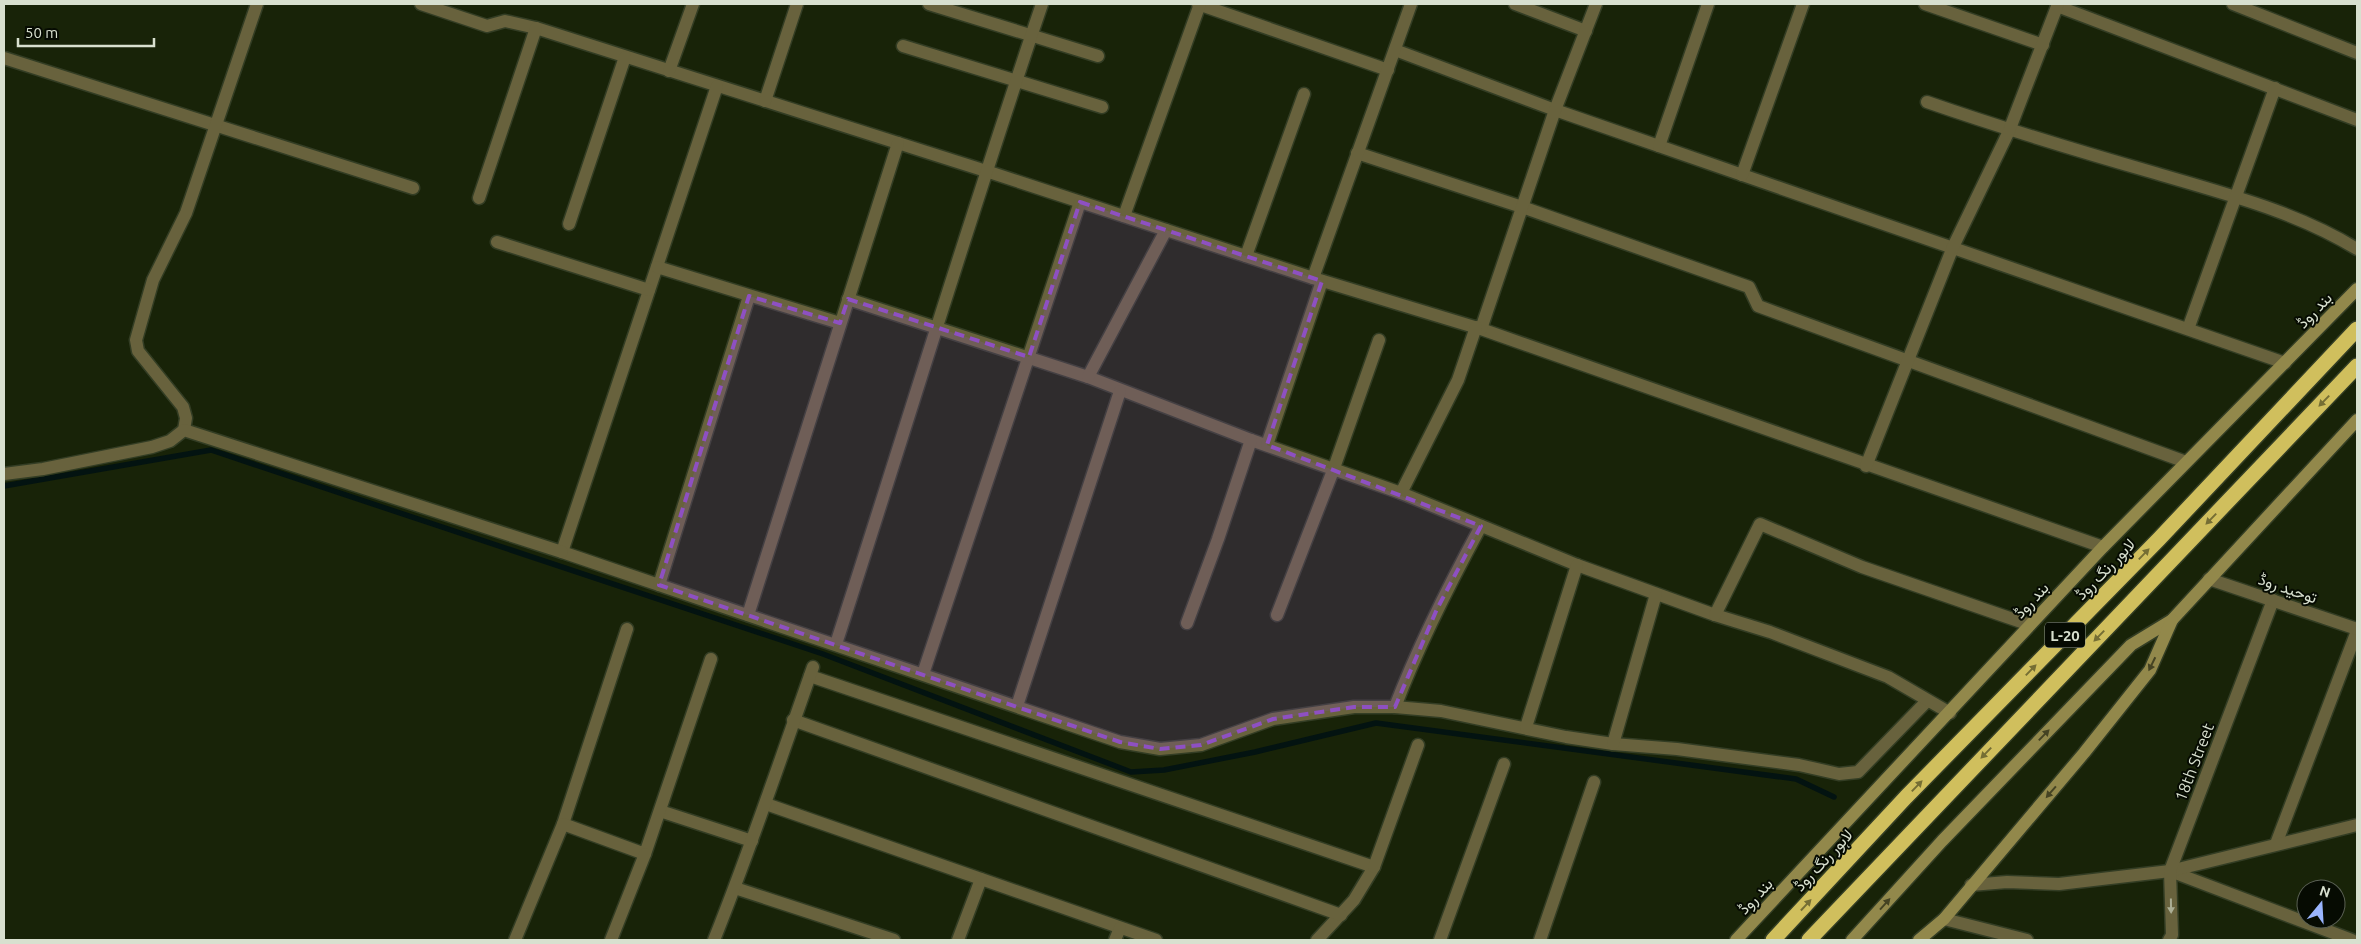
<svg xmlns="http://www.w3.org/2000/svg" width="2361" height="944" font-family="Ubuntu,Vazirmatn,sans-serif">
<rect width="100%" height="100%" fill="#182308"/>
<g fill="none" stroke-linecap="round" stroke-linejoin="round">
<polyline stroke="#031311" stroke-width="5.5" points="4,486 211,450 823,654 1131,772 1164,770 1255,752 1376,723 1796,779 1834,797"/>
<g stroke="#333d24" stroke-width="15">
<g id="minor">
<polyline points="421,4 487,26 505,21 536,28 986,171 1313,278 1481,329 2103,547"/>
<polyline points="929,4 1098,56"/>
<polyline points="1198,4 1388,70"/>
<polyline points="1515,4 1586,31"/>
<polyline points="1925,4 2043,45"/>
<polyline points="2233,4 2357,53"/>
<polyline points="2057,6 2357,120"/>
<polyline points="903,46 1102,107"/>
<polyline points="1395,50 1555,110 2285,363"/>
<polyline points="4,58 413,188"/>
<polyline points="669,71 693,4"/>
<polyline points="717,86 562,552 1120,742 1160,749 1201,745 1273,719 1354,707 1395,707 1441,711 1566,737 1613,744 1677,749 1799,765 1839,774 1858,772 1927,701"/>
<polyline points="765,101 797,4"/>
<path d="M 1927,102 C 2002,128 2078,151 2155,173 C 2225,194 2295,211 2357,249"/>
<polyline points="1659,146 1708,4"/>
<polyline points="1357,153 1522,207 1749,287 1758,306 2186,462"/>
<polyline points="1742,175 1803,4"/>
<polyline points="479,198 536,28"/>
<polyline points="1124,216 1200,4"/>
<polyline points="569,224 625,57"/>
<polyline points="497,242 649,290"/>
<polyline points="1246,256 1304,94"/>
<polyline points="657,267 840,323"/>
<polyline points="1313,278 1411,4"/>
<polyline points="848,299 1088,377 1251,440 1401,493 1577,565 1715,615 1770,632 1888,677 1950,713"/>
<polyline points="1481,329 1555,110 1596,4"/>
<polyline points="2188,329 2275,88"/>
<polyline points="1088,377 1166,230"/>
<polyline points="184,430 186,418 183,407 138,351 136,340 153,280 186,213 257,4"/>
<polyline points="1267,445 1322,281"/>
<polyline points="1866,466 1953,247 2009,131 2058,4"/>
<polyline points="4,474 43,469 152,447 170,441 184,430 562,552"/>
<polyline points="1401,493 1458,380 1476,327"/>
<polyline points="659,585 749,296"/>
<polyline points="748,615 898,143"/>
<polyline points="1277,615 1334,468 1379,340"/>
<polyline points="1715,615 1760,524 1862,567 2030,625"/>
<polyline points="1187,623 1218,539 1251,440"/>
<path d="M 836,644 C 905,431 970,216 1042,4"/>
<polyline points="923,674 1080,202"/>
<polyline points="810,676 1374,867 1354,900 1317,940"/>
<polyline points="1017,706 1120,391"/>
<path d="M 1395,707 C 1419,644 1449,585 1481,526"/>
<polyline points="793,720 1341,915"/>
<polyline points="1526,727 1577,565"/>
<polyline points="1613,744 1656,594"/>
<polyline points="766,804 1156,940"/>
<polyline points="660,811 752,841"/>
<polyline points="563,824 627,629"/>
<polyline points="2276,844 2357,631"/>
<polyline points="1374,867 1418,745"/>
<polyline points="2170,871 2352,940"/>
<polyline points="1971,885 2007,882 2059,884 2170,871 2357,825"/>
<polyline points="735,888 894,940"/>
<polyline points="515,940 563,824 645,854 711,659"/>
<polyline points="611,940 645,854"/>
<path d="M 714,940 C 750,850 781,758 813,667"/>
<polyline points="958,940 981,879"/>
<polyline points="1115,940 1120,928"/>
<polyline points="1440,940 1504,764"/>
<polyline points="1540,940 1594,782"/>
<polyline points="2169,940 2172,935 2170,871 2273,600"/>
</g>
</g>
<g stroke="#333d24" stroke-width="15">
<g id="tertiary">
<polyline points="2209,579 2357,629"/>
<polyline points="1944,919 2027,940"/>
</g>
</g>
<g stroke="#333d24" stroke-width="15">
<g id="secondary">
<polyline points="1736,940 2103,547 2357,289"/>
<polyline points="1852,940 1942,841 2131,645 2172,620 2357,420"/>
<polyline points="1919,940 1944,919 2084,753 2150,670 2172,620"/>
</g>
</g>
<g stroke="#333d24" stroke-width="18">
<g id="motorway">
<polyline points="1773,940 1906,797 2159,539 2357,329"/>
<polyline points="1809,940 2357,366"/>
</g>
</g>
<use href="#minor" stroke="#68623d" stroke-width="12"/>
<use href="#tertiary" stroke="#68623d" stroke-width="12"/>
<use href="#secondary" stroke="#92884b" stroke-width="12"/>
<use href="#motorway" stroke="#d0bf5d" stroke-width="15"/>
</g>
<defs><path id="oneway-solid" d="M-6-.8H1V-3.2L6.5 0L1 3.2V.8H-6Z" transform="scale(1.25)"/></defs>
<g fill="#756e34">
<use href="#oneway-solid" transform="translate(2324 401) rotate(134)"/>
<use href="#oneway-solid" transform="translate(2211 519) rotate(134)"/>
<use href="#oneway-solid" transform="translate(2144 554) rotate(-46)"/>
<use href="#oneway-solid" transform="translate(2099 636) rotate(134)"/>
<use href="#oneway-solid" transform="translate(2031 670) rotate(-46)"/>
<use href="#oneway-solid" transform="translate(1986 753) rotate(134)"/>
<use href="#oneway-solid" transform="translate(1917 786) rotate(-46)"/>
<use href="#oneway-solid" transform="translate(1806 905) rotate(-47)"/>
</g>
<g fill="#454323">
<use href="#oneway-solid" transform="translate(2152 664) rotate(116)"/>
<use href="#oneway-solid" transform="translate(2044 735) rotate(-46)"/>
<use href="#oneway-solid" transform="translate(2051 792) rotate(131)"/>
<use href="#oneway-solid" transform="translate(1885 904) rotate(-48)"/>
</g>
<use fill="#abae95" href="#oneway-solid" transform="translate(2171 906) rotate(89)"/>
<path fill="#8e50c2" fill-opacity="0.2" stroke="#8e50c2" stroke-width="4" stroke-dasharray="10 6" stroke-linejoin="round" d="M 1080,202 L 1322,281 L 1267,445 L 1481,526 L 1437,609 L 1395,707 L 1354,707 L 1273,719 L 1201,745 L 1160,749 L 1120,742 L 659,585 L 749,296 L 840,323 L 848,299 L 1029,357 Z"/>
<g text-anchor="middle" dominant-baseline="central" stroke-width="4" stroke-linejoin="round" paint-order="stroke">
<rect fill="#060b02" stroke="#99a092" stroke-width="1" x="2045" y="622.5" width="40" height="25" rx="4"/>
<g font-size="15" font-weight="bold" fill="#d8e0cf">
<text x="2065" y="635">L-20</text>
</g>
<g font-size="16" fill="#d8e0cf" stroke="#060b02">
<text transform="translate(2314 310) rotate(-46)">بند روڈ</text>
<text transform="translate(2105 569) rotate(-46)">لاہور رنگ روڈ</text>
<text transform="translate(2288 588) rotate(19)">توحید روڈ</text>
<text transform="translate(2031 600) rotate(-47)">بند روڈ</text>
<text transform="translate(2194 762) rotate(-69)">18th Street</text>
<text transform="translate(1823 860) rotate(-47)">لاہور رنگ روڈ</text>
<text transform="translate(1755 896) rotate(-47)">بند روڈ</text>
</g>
</g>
<rect width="2361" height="944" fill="none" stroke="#d8e0cf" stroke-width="10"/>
<g transform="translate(2321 904) rotate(18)"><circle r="24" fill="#060b02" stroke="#5a6054"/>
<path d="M0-4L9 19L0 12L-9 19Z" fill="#9ab5fd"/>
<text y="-8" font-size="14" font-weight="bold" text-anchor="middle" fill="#d8e0cf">N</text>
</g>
<path d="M18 38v8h136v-8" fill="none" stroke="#d8e0cf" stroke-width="2.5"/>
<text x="25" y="38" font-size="15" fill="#d8e0cf" stroke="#060b02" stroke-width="4" paint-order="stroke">50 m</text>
</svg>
